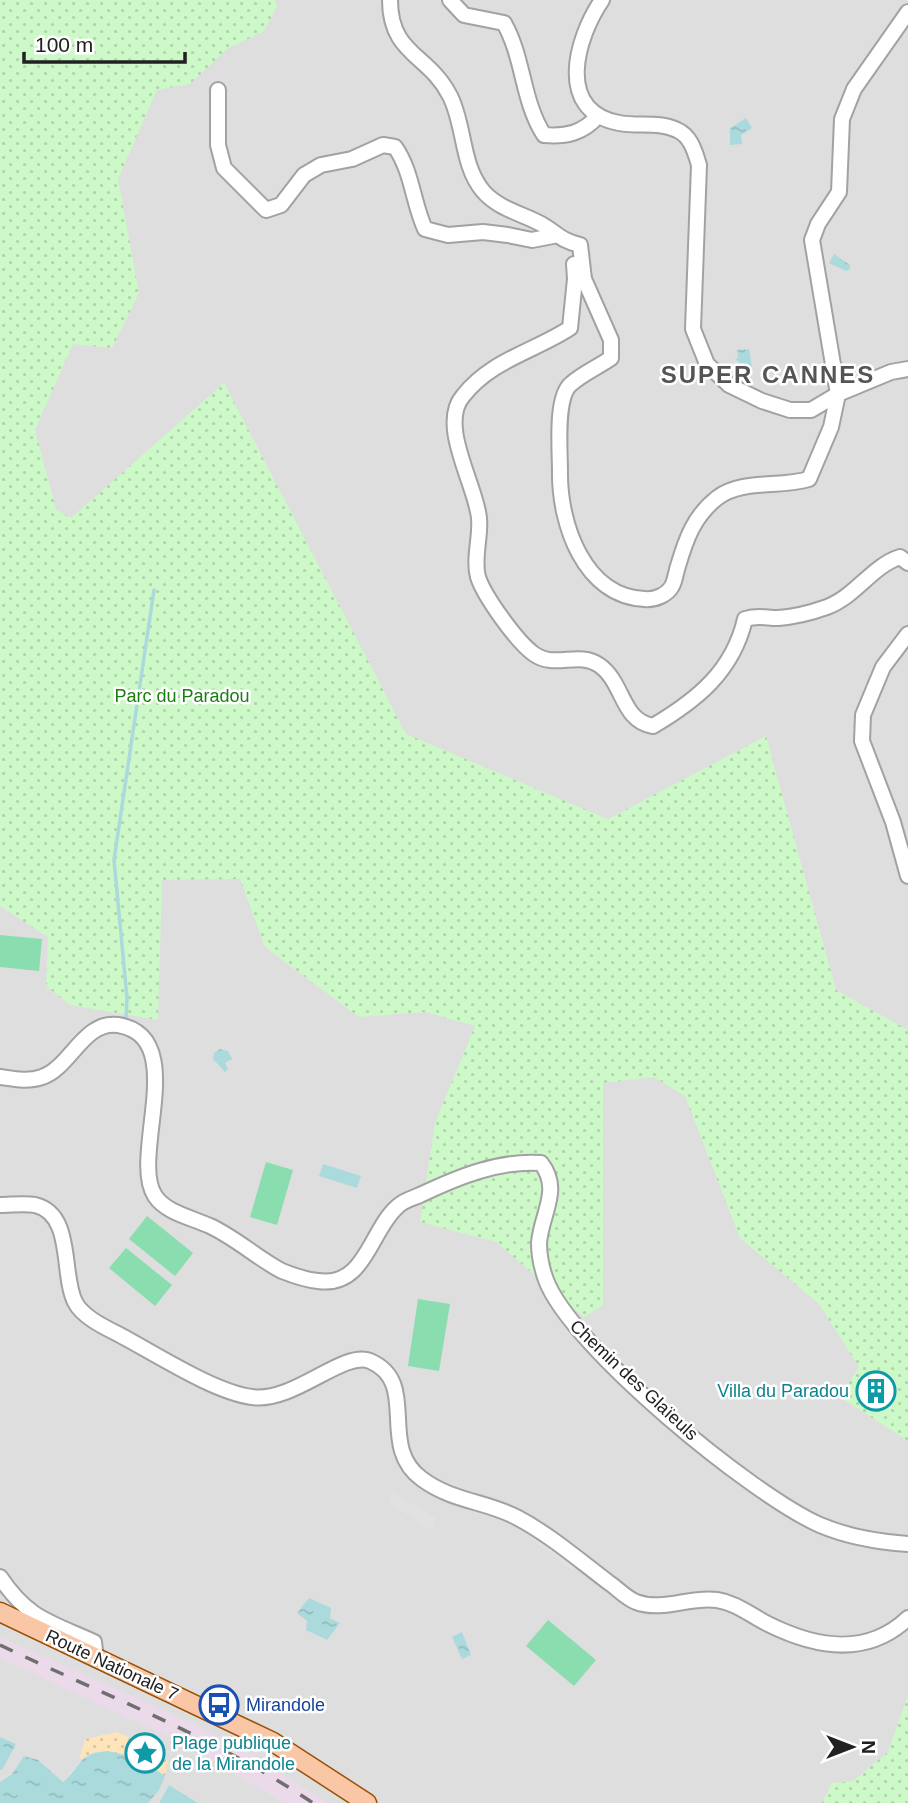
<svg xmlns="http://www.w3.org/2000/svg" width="908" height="1803" font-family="Helvetica,sans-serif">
<defs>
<pattern id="sand-dots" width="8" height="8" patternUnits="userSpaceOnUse" patternTransform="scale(1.75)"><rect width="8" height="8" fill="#fde4bb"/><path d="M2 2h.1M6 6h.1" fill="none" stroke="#d9c3a0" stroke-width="1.8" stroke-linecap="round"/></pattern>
<pattern id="park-dots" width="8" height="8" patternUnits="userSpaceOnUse" patternTransform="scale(1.75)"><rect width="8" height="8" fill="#cdf8c8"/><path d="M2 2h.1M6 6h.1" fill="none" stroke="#b0d4ac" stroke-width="1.8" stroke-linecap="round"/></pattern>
<pattern id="water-ripples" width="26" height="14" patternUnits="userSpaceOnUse" patternTransform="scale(1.75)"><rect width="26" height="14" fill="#abdadd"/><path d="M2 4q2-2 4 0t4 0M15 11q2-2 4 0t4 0" fill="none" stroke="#93bbbd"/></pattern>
</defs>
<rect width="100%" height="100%" fill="#f1ede8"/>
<polygon fill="#dfdede" points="0,0 908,0 908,1803 198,1803 169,1785 159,1803 148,1803 165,1776 140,1758 83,1759 63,1782 51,1773 12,1774 0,1782 0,1770 15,1745 0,1737"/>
<polygon fill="#eadaea" points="0,1637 192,1723 246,1751 328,1803 284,1803 186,1745 0,1658"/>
<polygon fill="url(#sand-dots)" points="117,1732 164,1754 163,1758 168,1761 165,1776 140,1758 94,1752 79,1760 85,1739"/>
<g fill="url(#park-dots)">
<polygon points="0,0 275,0 277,7 264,31 227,49 190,84 157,90 118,179 139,293 112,348 73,344 35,430 56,509 71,518 224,383 406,734 608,819 766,736 836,990 908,1030 908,1441 840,1397 859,1367 819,1304 740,1238 685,1096 654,1077 603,1083 603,1305 584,1317 496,1242 420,1222 435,1123 475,1026 425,1012 359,1017 265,947 240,879 162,880 158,1020 70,1005 46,986 48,937 0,906"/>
<polygon points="908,1695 908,1803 822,1803 832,1783 853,1781 888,1752"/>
</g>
<g fill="#89ddae">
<polygon points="0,935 42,939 39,971 0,967"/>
<polygon points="266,1162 293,1170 277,1225 250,1217"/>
<polygon points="147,1216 193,1253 175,1276 129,1239"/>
<polygon points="126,1248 172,1285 155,1306 109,1268"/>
<polygon points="418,1299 450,1304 439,1371 408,1366"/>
<polygon points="548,1620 596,1660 574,1686 526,1646"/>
</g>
<g fill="#e1e1e1">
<polygon points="392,1491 437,1519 432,1531 388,1502"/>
<polygon points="525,1525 577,1565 573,1571 527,1535 522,1530"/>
</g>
<g fill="url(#water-ripples)">
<polygon points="746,118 752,128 741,135 742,144 730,145 730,128"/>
<polygon points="834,254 850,265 850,269 846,271 829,263"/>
<polygon points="749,349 752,367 740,369 739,362 735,359 738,358 737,350"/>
<polygon points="220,1049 228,1051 232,1059 225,1063 228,1069 225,1072 213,1059 214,1053"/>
<polygon points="323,1164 361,1176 357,1188 319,1176"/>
<polygon points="309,1598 331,1608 330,1618 340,1623 327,1640 306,1630 307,1621 297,1613"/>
<polygon points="462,1632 471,1655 462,1659 452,1637"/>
<polygon points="0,1737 16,1744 2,1770 0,1770"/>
<path d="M 108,1751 L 140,1758 L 165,1776 L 159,1790 L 148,1803 L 0,1803 L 0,1782 L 12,1774 L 24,1756 L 38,1760 L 63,1782 C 81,1766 79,1753 108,1751 Z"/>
<polygon points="169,1785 198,1803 159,1803"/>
</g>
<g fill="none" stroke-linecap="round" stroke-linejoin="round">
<polyline stroke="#abdadd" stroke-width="3.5" points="126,1018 127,998 114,860 154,590"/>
<g stroke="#a2a2a2" stroke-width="18">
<g id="minor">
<path d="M 390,0 C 390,55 429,54 450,96 C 465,125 461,165 483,191 C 498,209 524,214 543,225 C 558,234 560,240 580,245 L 584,279 L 611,340 L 611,358 C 598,367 582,374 571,384 C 555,397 560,451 560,471 C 559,523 584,597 645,599 C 655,600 667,595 672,586 C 675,581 676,572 678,566 C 686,539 694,516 717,498 C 741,479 780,488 809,479 L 831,427 L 838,394 L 812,240 L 818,224 L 839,192 L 842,119 L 854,89 L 908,12"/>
<path d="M 450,0 L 464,15 L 504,23 C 524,58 522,101 544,135 C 566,137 583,133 598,116"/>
<path d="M 602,0 C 576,38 555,111 619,123 C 639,127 658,121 677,130 C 691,136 695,152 699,165 L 693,329 L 707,364 L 729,385 L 762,401 L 790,410 L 811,410 L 838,394 L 891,372 L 908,369"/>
<path d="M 218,90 L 218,145 L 224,168 L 266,210 L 281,205 L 304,175 L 321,165 L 352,159 L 383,145 L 395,147 C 412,171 413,203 425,229 L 448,235 L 483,232 L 508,235 L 532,240 L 553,236"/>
<path d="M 574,264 L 575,279 L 570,328 C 535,351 491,360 463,396 C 438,425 476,485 479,518 C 481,536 473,559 478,577 C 484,596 517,642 534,654 C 555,669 578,651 599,665 C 624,682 621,721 653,726 C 697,700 733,671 745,619 C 758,615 766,618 778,618 C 793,617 813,612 827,607 C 856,596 872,566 900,557 L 908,563"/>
<polyline points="908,634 883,667 863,715 862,741 893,822 908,876"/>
<path d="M 0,1077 C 14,1079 28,1082 42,1077 C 70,1068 84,1020 118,1025 C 191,1037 129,1157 155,1196 C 166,1213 193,1218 210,1226 C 236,1238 257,1258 282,1271 C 292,1275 307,1280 318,1281 C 365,1288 370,1231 397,1207 C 402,1201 413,1198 420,1195 C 458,1177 499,1160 541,1163 C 562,1190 541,1214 539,1243 C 539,1255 542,1269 546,1280 C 571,1347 752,1495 820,1525 C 846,1536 879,1542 908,1544"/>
<path d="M 0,1205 C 11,1205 24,1203 35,1205 C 74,1214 61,1274 75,1302 C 82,1316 102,1326 116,1333 C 153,1352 213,1392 252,1397 C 294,1403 343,1350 370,1361 C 421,1383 376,1446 422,1479 C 453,1502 487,1501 518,1518 C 550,1535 579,1560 608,1582 C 617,1588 626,1598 636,1602 C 663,1612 690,1596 717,1600 C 737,1603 750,1615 768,1624 C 816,1648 867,1657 908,1618"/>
<path d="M 0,1577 C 28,1619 50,1622 94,1642 L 96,1659"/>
</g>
</g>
<g stroke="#9a4f05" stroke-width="21">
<polyline id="major" points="0,1612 273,1742 367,1803"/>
</g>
<use href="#minor" stroke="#fff" stroke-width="14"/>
<use href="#major" stroke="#f9c7a5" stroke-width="18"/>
<path stroke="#6f6f6f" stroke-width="3.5" stroke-dasharray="14 14" stroke-linecap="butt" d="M 0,1645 C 106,1696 215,1737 313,1803"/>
</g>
<defs>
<g id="building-ring" transform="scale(2.0125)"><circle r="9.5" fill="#fff" stroke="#0f9aa8" stroke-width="1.5"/><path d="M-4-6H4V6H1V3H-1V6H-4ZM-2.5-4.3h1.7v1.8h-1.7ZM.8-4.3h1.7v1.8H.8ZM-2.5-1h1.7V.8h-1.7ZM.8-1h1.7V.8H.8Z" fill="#0f9aa8"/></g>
<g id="bus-ring" transform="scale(2.0125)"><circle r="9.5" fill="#fff" stroke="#1a4fb4" stroke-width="1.5"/><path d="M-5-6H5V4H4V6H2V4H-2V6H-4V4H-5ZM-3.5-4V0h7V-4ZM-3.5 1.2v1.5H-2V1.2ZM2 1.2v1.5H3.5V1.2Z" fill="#1a4fb4"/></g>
<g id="sight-ring" transform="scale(2.0125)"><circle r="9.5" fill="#fff" stroke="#0f9aa8" stroke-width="1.5"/><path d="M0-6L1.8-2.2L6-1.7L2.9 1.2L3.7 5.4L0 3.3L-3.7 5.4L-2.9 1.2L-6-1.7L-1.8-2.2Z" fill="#0f9aa8"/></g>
</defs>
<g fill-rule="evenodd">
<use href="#building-ring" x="876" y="1391"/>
<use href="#bus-ring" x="219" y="1705"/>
<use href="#sight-ring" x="145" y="1753"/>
</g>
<g text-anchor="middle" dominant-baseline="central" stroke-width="5" stroke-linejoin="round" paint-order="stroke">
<g font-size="18" fill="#197f10" stroke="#fff">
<text x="182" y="696">Parc du Paradou</text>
</g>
<g font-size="18" fill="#212121" stroke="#fff">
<text transform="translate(634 1380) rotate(43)">Chemin des Glaïeuls</text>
<text transform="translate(112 1665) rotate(25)">Route Nationale 7</text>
</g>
<g font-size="18" fill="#0d838f" stroke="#fff" text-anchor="end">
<text x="849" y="1391">Villa du Paradou</text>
<text x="172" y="1743" text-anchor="start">Plage publique<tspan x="172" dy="21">de la Mirandole</tspan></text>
</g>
<g font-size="18" fill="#164399" stroke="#fff" text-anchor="start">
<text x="246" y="1705">Mirandole</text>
</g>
<g font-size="24" font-weight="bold" letter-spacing="2" fill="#545454" stroke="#fff">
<text x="768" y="374">SUPER CANNES</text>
</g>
</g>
<g transform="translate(852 1747) rotate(90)" stroke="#ffffff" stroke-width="5" paint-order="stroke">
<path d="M0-5L12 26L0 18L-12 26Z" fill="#212121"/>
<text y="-10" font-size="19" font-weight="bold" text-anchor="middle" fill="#212121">N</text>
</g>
<path d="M24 52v10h161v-10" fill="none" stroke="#212121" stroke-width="3.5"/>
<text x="35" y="52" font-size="21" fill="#212121" stroke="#ffffff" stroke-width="5" paint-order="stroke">100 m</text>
</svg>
